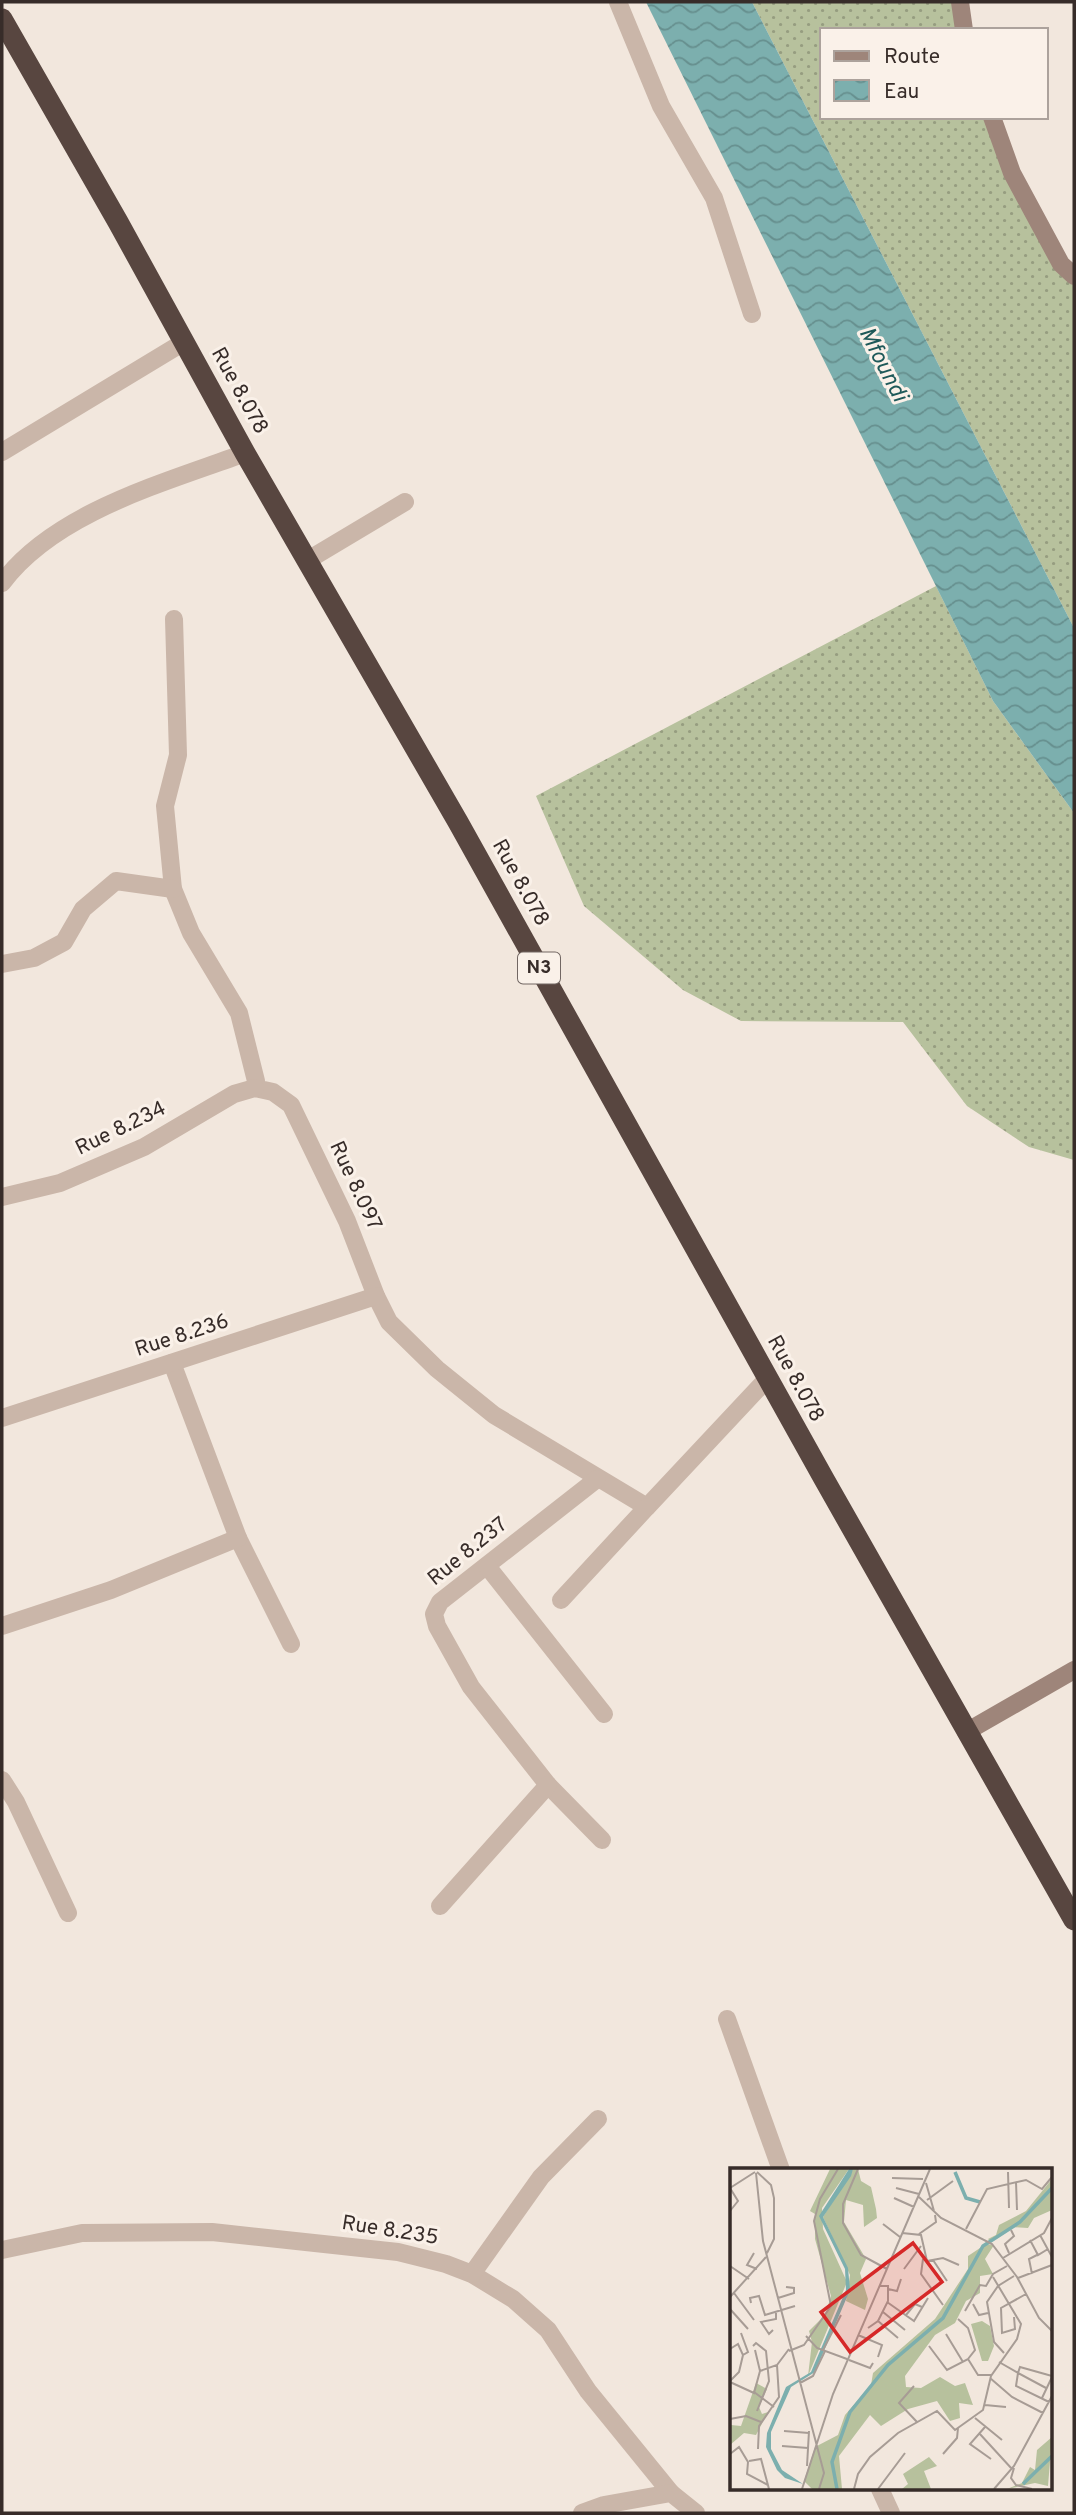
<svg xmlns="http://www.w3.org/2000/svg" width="1076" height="2515" font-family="Overpass,sans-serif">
<defs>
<pattern id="grass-dots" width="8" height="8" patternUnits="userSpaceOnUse" patternTransform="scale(1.75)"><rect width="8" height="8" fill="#b7c19d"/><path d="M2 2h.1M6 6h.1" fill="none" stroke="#969d80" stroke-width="1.8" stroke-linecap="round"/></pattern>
<pattern id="water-waves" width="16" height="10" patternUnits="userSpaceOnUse" patternTransform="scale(1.75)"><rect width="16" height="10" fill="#7cafae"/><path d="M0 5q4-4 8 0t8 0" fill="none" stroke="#668f8e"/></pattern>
</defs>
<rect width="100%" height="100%" fill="#f2e7dd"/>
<g fill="url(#grass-dots)">
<polygon points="752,2 960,2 964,30 822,30 822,117 992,117 1074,276 1074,628"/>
<polygon points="936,586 993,701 1074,813 1074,1160 1029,1147 967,1106 903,1022 741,1021 683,990 584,906 536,796"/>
</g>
<polygon fill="url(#water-waves)" points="646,2 752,2 1074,628 1074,813 993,701"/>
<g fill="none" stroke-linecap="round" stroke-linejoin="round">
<g stroke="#cab6a9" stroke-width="18">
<polyline points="618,2 661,106 714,198 752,314"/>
<polyline points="2,452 184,342"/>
<polyline points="308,560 405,502"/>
<path d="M 2,583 C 55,512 164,483 245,453"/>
<polyline points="174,619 178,755 165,806 173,889 191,933 239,1013 256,1081 255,1088 273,1092 291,1105 347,1221 376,1296 389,1322 437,1369 494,1415 647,1507 767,1379"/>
<polyline points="2,964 34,958 64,942 83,909 116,881 173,889"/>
<polyline points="2,1197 60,1183 144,1147 234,1094 255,1088"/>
<polyline points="172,1363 238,1538 291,1644"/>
<polyline points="2,1418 376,1296"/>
<polyline points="597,1479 440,1602 434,1614 437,1626 471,1687 548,1785 602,1840"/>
<polyline points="487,1566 604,1714"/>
<polyline points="561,1600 647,1507"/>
<polyline points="2,1626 111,1590 238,1538"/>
<polyline points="2,1780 16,1802 68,1913"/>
<polyline points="440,1906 548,1785"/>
<polyline points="727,2019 781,2170"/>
<polyline points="2,2250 82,2233 212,2232 398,2252 446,2264 472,2274 513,2299 548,2330 588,2391 671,2493"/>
<polyline points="472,2274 541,2177 598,2119"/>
<polyline points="880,2489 891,2513"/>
<polyline points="582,2513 604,2505 671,2493 696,2513"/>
</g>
<g stroke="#9e857a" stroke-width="18">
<polyline points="960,2 964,30"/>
<polyline points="992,117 1012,173 1061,264 1074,276"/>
<polyline points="966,1732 1074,1670"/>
</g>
<polyline stroke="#584640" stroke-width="21" points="2,19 118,222 245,453 458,822 824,1479 1074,1920"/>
</g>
<g text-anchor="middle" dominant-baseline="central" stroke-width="6" stroke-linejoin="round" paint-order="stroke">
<rect fill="#faf1e9" stroke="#726763" stroke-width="2" x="518" y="952.5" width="42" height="31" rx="5"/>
<g font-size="19" font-weight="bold" fill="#372c29">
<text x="539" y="968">N3</text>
</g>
<g font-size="21" fill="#372c29" stroke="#faf1e9">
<text transform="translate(239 391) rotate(61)">Rue 8.078</text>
<text transform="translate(520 883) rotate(61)">Rue 8.078</text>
<text transform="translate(121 1129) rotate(-26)">Rue 8.234</text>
<text transform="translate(355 1186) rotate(65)">Rue 8.097</text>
<text transform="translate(182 1336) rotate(-18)">Rue 8.236</text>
<text transform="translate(795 1379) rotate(61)">Rue 8.078</text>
<text transform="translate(468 1552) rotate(-39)">Rue 8.237</text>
<text transform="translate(390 2231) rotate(9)">Rue 8.235</text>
</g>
<g font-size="23" font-style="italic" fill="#1e5959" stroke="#faf1e9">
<text transform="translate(882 365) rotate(63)">Mfoundi</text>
</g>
</g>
<g transform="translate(730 2168)">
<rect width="322" height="322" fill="#f2e7dd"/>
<path d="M 100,1 L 119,1 L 92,40 L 93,61 L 117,114 L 78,208 L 82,174 L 79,163 L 95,147 L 101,128 L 85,71 L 85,46 L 80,43 ZM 123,1 L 128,1 L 131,13 L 141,19 L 146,41 L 147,50 L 134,59 L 133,37 L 116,32 L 114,54 L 136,91 L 130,105 L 138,131 L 135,142 L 116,133 L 120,107 L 93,49 ZM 199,289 L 207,298 L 194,303 L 201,321 L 172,321 L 178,316 L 173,306 Z" fill="#b7c19d"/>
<path d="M 252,153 L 260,158 L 264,178 L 258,193 L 252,193 L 241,156 ZM 26,215 L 37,221 L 29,239 L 32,246 L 38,244 L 26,267 L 14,265 L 0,277 L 1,257 L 11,258 Z" fill="#b7c19d"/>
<path d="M 322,11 L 322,42 L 304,50 L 298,60 L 282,59 L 260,73 L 258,71 L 266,67 L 269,57 L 296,43 ZM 256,76 L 264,77 L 255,91 L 263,106 L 250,108 L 250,125 L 236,133 L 225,155 L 205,167 L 175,208 L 176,219 L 191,220 L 210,209 L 225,218 L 235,215 L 243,237 L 229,235 L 230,250 L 220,253 L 207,233 L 178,241 L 151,258 L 140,247 L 109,288 L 112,321 L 82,321 L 74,313 L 85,279 L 108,267 L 115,247 L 141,217 L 143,205 L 205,151 L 238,101 L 238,88 ZM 322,269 L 318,318 L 305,315 L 277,321 L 292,315 L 300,299 L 305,302 L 307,282 Z" fill="#b7c19d"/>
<path d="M 119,1 L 123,1 L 121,8 L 93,49 L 118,100 L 120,122 L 85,204 L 61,219 L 41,264 L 41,281 L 52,302 L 73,316 L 55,310 L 47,302 L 36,279 L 37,265 L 56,219 L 81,204 L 116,122 L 115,101 L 89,48 Z" fill="#7cafae"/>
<path fill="none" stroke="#7cafae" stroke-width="3.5" d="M 225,4 L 236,30 L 250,34M 293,316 L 322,288M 107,321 L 102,294 L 120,244 L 158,197 L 213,150 L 253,78 L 290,54 L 322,20"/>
<path fill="none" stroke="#a79c95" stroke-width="2" d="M 128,1 L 113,36 L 113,55 L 131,87 L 157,101M 27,4 L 41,17 L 44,30 L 44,71 L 37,85M 278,4 L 279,40M 26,5 L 33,73 L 94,305 L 89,321M 162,10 L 193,11M 286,14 L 287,42M 196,15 L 204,43M 0,20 L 8,33 L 0,43M 0,20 L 25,4M 166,20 L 189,26M 189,29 L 211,50 L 262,76 L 287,109 L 309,150 L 322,163M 164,30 L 184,39M 197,32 L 223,13M 153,56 L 170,69M 236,61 L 257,21 L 296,12 L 312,21 L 322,9M 172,65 L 191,67 L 197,93 L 213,90 L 229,97M 189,66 L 206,54 L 205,47M 310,67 L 322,89M 300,72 L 308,87 L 318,81M 24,85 L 17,97 L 27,101M 279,85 L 275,76 L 284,68 L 281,62M 273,90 L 314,65 L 322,50M 193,91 L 191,106 L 213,137M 203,92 L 217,113M 0,98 L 19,111M 174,101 L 191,78M 302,106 L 299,91 L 307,87M 288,110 L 322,97M 158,121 L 167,123 L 171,111M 4,125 L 24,152M 0,129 L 36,89M 48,130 L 64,125 L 64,120 L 56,119M 157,134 L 184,153 L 198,130M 21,135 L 20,130 L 29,128 L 35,147 L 65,138M 243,136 L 249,147 L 258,145M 0,141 L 18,161M 235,143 L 250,117 L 256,118 L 263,106 L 277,98M 153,144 L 175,162M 176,147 L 185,136 L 192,139M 284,149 L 285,161 L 272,165 L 271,140 L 296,126M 228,151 L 238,160 L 245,182 L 238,191M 148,153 L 168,170M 138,160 L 148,153 L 158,133 L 158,118 L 150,118M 43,162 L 39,166 L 31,154 L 46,151 L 46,145M 11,165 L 18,184 L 13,187M 216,166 L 233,194M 128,167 L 152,177 L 148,189M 76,168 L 87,180 L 117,191M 23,178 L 26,175 L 36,183 L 39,213 L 27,243M 199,178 L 217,202 L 238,191 L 248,207 L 262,207M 0,181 L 8,176 L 13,187 L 9,204 L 0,213M 25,182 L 30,203M 93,182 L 111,147M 59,183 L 74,177 L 101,138 L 84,53 L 90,31 L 108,1M 274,185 L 264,174 L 257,134 L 268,118 L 284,108M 119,192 L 140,200 L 143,195M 269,194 L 288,205 L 286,218 L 319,234M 260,210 L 282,229 L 313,245M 0,214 L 24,225 L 30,203 L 47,197 L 59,181M 70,215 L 83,208 L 95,183M 184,218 L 169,235 L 187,254M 316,220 L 288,205 L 290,199 L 322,208M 24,224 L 44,239M 312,230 L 322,209M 255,237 L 276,239M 245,250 L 272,272M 0,251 L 16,248 L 31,254M 255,259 L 240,276 L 261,291M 54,263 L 79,265M 249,265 L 282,301M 52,278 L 78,280M 28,281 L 29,258 L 49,229 L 47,197M 0,286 L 9,279 L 18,294 L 17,306 L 38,317M 213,286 L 227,270 L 228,260M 19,293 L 31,291 L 39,321M 77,298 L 79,263M 284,300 L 281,310 L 286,317 L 302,321M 72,321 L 103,226 L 200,1M 124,321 L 128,306 L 140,289 L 168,265 L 207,243 L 225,262 L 253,242 L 261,208 L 287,171 L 291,156 L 263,109M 148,321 L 175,285M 264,321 L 284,298 L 322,228"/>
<path fill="#d62828" fill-opacity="0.15" stroke="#d62828" stroke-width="3.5" d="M 183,75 L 212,114 L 120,184 L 91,144 Z"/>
<rect width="322" height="322" fill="none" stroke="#372c29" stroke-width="3.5"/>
</g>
<rect width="1076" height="2515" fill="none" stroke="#372c29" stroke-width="7"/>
<rect x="820" y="28" width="228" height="91" fill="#faf1e9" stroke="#aca29c" stroke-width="2"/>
<rect x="834" y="51" width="35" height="10" fill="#9e857a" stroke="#aca29c" stroke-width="2"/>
<text x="884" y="63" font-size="21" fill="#372c29">Route</text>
<rect x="834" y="80" width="35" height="21" fill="url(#water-waves)" stroke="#aca29c" stroke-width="2"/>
<text x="884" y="98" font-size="21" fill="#372c29">Eau</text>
</svg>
